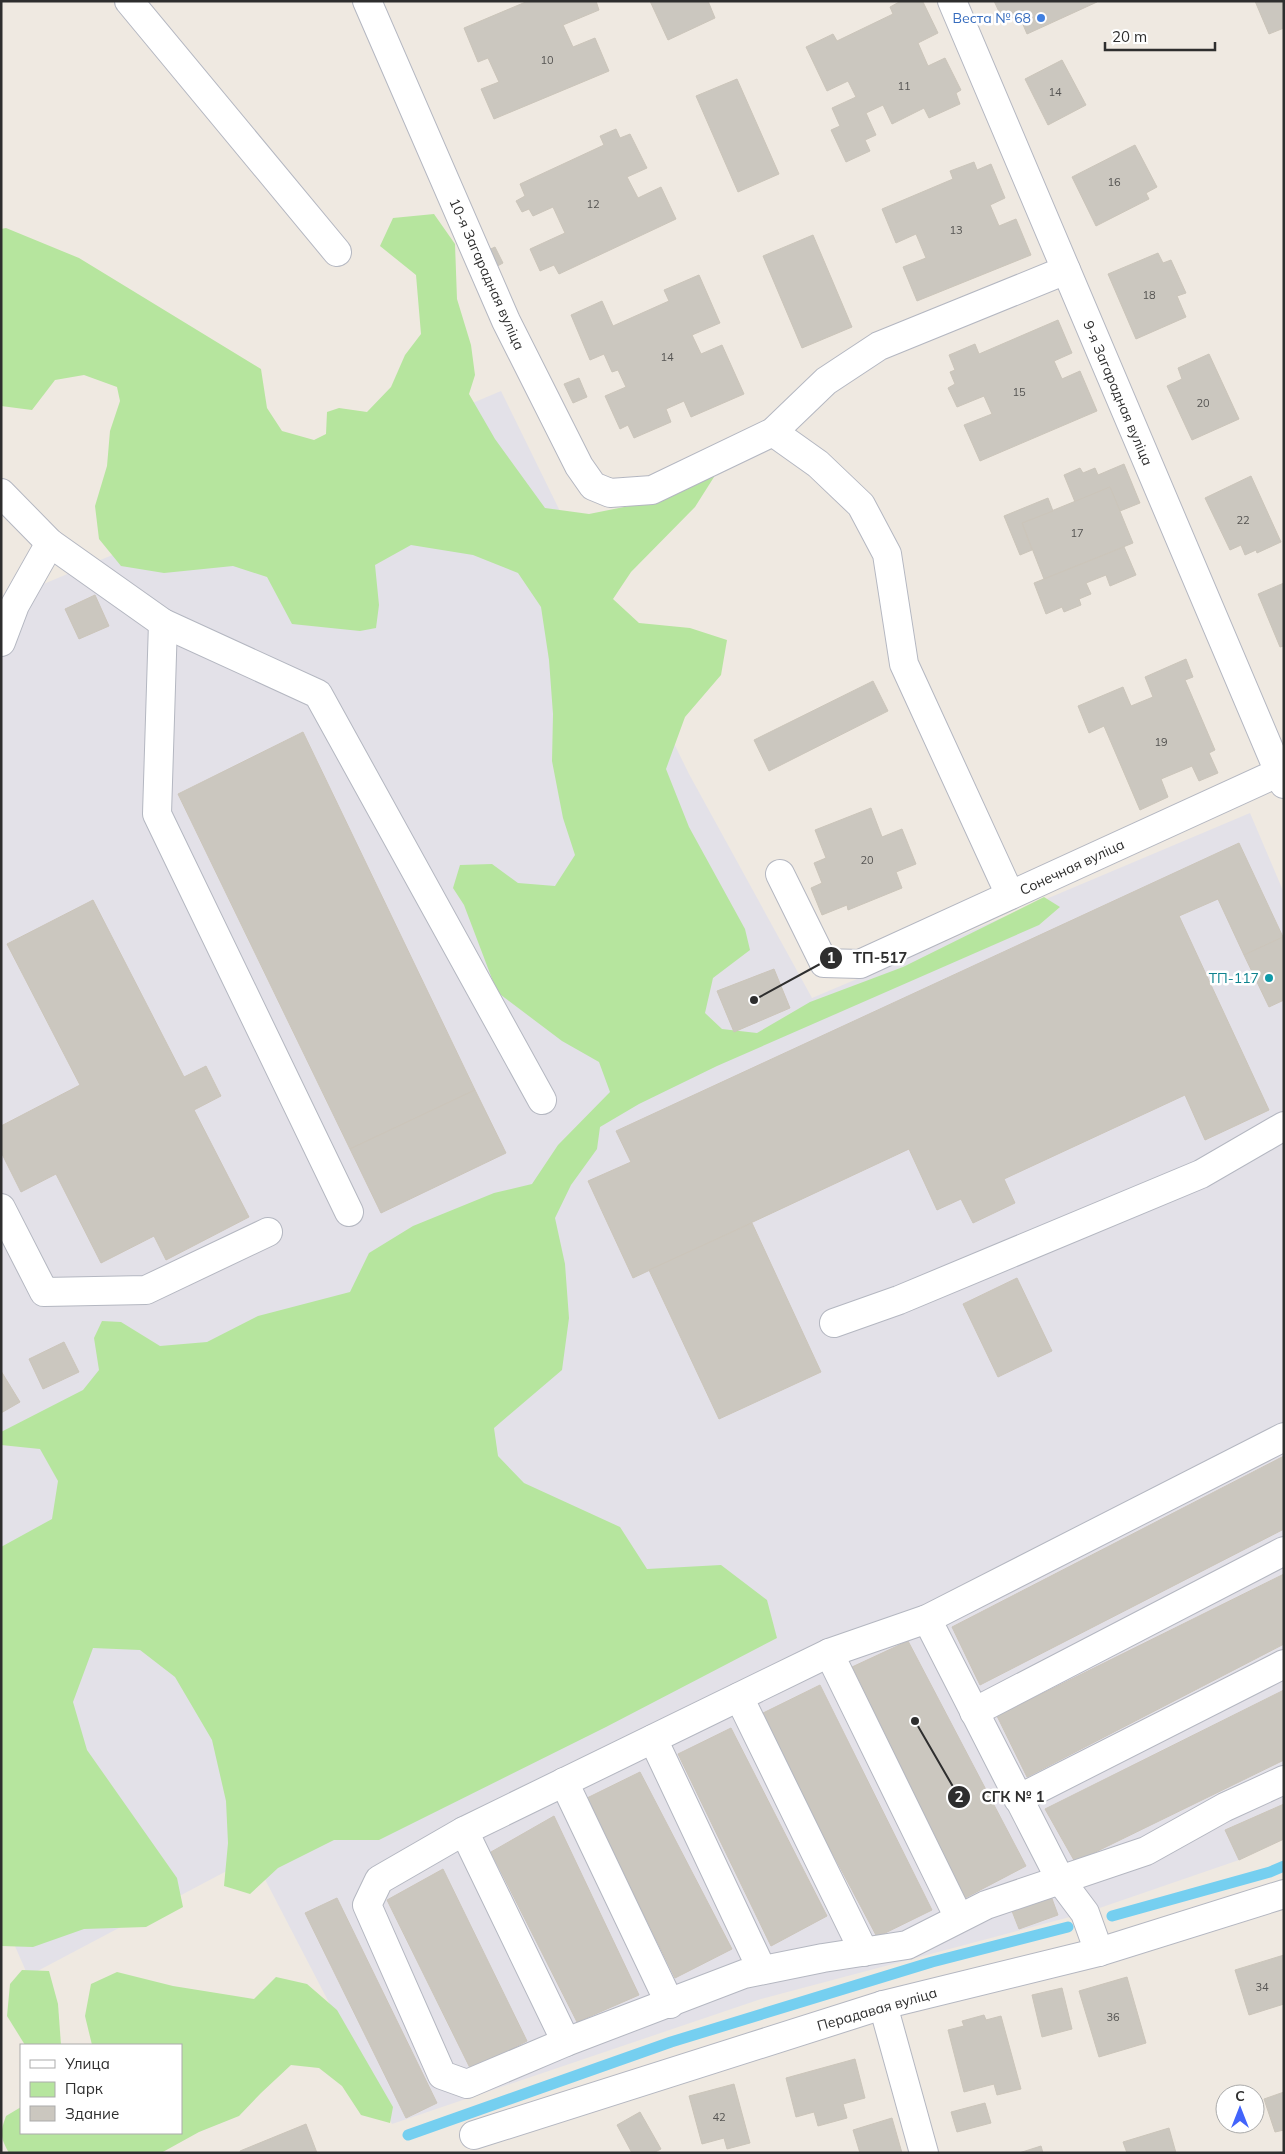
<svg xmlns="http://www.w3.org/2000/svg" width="1285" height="2154" font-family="Mulish,sans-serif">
<rect width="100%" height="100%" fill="#efe9e1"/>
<polygon fill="#e3e1e8" points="501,391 689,774 812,998 1250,813 1284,893 1284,1839 1239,1860 1085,1913 761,1999 392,2124 256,1862 274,1846 28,1976 1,1914 1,602"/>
<g fill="#b6e59e">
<polygon points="434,214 455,244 457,299 471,345 475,375 469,394 495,439 545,508 589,514 634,505 667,484 710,461 714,477 695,507 631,572 613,599 639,623 690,628 727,640 721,675 685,717 666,769 689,827 745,929 750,950 713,978 705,1013 722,1029 757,1033 810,1002 903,967 1044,897 1060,907 1039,925 717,1066 639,1104 600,1127 597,1149 571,1185 555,1218 565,1264 569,1318 562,1370 494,1428 498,1456 524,1483 620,1527 647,1569 721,1565 767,1600 777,1638 606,1727 379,1840 334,1840 278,1868 250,1894 224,1886 228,1843 226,1801 212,1740 175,1677 140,1650 93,1648 73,1702 87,1750 177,1878 183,1907 146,1927 84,1929 33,1947 1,1946 1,1547 52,1519 58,1481 40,1449 1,1445 1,1432 83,1390 99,1370 94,1338 102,1321 121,1322 160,1346 207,1342 258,1316 350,1292 369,1253 413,1226 494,1193 532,1184 558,1145 610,1092 599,1062 562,1041 497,992 464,905 453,888 460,865 492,864 518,883 555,886 575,855 563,818 552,761 553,714 549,660 541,607 518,573 473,555 411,545 375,565 379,605 376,628 360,631 292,624 267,577 233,566 164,573 121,566 99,539 95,506 107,466 110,431 120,401 117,387 84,375 55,380 32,410 1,406 1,229 6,228 79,258 261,369 267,408 282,431 314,440 326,434 327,412 339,408 367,412 391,387 405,355 421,334 416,275 380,246 393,218"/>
<polygon points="22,1970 49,1971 58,2004 61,2045 25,2045 7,2016 10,1984"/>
<path d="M 117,1972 L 173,1986 L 254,1999 L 276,1977 L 307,1984 L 337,2010 L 393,2107 L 390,2123 L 361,2115 L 342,2086 L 319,2068 L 291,2065 L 261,2093 L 239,2116 L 199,2132 L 161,2153 L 9,2153 C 0,2137 0,2133 6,2116 L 21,2107 L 21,2133 L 181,2133 L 181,2045 L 92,2045 L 85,2016 L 91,1984 Z"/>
</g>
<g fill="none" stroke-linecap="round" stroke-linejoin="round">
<g stroke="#75cff0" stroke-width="11">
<polyline points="1112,1916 1270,1872 1284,1866"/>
<polyline points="408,2135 671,2042 932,1962 1068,1927"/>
</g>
</g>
<g fill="#cbc7bf" stroke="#cbc5ba">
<polygon points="528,1 596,1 599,10 563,25 573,47 595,38 609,71 494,119 481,89 499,82 488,58 478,62 464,28"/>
<polygon points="650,1 708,1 715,18 668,40"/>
<polygon points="901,1 923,2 938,33 918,43 928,66 945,58 961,90 956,93 960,104 929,118 924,108 892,124 883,105 866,113 876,135 865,140 870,151 846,162 831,130 840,126 832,108 856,97 848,81 827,91 806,47 833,34 837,41 893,14 890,7"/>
<polygon points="994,1 1096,1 1097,2 1027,34 1019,15 1004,22"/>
<polygon points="1255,1 1284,1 1284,28 1269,34"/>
<polygon points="1062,60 1086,105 1048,125 1025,79"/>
<polygon points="737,79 779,174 738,192 696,96"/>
<polygon points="616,129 620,138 630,134 647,168 627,177 638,198 661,187 676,219 559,274 554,265 540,271 530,249 565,233 553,207 533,216 529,209 522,212 516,201 525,196 520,184 604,145 600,136"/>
<polygon points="1135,145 1157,187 1146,193 1149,199 1096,226 1072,177"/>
<polygon points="974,162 977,170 991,164 1005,198 990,205 999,226 1016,219 1031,255 917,301 903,267 926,258 916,234 896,243 882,209 953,179 950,171"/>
<polygon points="813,235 852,327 802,348 763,256"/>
<polygon points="495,247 503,263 490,270 482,253"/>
<polygon points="1158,253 1163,263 1171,260 1186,293 1177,296 1186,317 1136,339 1108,274"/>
<polygon points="699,275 720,323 692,335 701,354 722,345 744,394 691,417 684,401 666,409 671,422 634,438 628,425 620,429 605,396 626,387 618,370 612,372 604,354 590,360 571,315 602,301 613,326 669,301 664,290"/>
<polygon points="1058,320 1072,353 1054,361 1062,379 1080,371 1097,411 980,461 964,425 992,414 984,396 957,407 948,388 955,384 950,372 955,370 949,355 975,344 979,354"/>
<polygon points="1209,354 1239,419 1192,440 1167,386 1182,379 1178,368"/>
<polygon points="579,378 587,397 573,403 564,384"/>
<polygon points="1124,464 1140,503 1120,511 1110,487 1075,502 1064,475 1080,468 1083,473 1095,468 1098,475"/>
<polygon points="1251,476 1281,542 1257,553 1256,550 1245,555 1241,545 1230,550 1205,498"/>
<polygon points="1110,487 1133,543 1044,579 1022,523"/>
<polygon points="1048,498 1053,511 1022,523 1032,550 1020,555 1004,516"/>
<polygon points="1124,547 1136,575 1110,586 1106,575 1086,583 1091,594 1079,599 1081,605 1064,612 1062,607 1046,614 1034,583"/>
<polygon points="1284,583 1284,646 1280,647 1258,594"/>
<polygon points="95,595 109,626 79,639 65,609"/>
<polygon points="1186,659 1193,677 1185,680 1215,750 1209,753 1218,773 1199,781 1192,766 1161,779 1168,797 1140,810 1104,726 1089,733 1078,706 1123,687 1131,706 1153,697 1145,677"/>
<polygon points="873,681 888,711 769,771 754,740"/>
<polygon points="303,732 475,1090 350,1149 178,794"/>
<polygon points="871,808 882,837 902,829 916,864 896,872 902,888 848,910 847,905 822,915 811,888 822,883 814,863 826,858 815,830"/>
<polygon points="1239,843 1283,937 1244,955 1218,899 1179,916 1269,1110 1205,1140 1185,1095 1004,1179 1015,1203 973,1223 961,1199 937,1210 909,1149 633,1278 588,1181 631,1162 616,1131"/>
<polygon points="93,900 184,1077 206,1066 221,1096 194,1110 249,1217 166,1260 154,1236 101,1263 56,1174 21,1192 1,1152 1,1126 80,1085 7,944"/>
<polygon points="1283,937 1284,1000 1269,1007 1244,955"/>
<polygon points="774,969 790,1008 734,1032 717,991"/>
<polygon points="475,1090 506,1153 381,1213 350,1149"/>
<polygon points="752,1223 821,1372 719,1419 649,1270"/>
<polygon points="1017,1278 1052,1351 998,1377 963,1304"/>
<polygon points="64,1342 79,1372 43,1389 29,1359"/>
<polygon points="1,1371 20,1402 1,1413"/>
<polygon points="1284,1456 1284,1529 980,1685 952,1627"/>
<polygon points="1284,1574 1284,1644 1027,1777 997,1716"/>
<polygon points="908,1641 1026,1866 965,1898 852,1667"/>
<polygon points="820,1685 932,1910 877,1937 759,1715"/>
<polygon points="1284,1690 1284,1760 1075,1862 1045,1809"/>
<polygon points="731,1728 827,1916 771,1946 678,1754"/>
<polygon points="640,1772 732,1949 675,1978 587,1798"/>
<polygon points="1284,1804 1284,1839 1239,1860 1225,1830"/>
<polygon points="554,1816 639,1995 577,2022 491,1852"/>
<polygon points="443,1869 527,2041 471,2070 387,1900"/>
<polygon points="1051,1896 1058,1915 1019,1929 1012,1911"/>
<polygon points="337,1898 437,2103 406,2118 305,1913"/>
<polygon points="1284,1955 1284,2004 1249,2015 1235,1970"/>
<polygon points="1127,1977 1146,2043 1099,2057 1079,1991"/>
<polygon points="1062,1988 1072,2029 1042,2037 1032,1995"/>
<polygon points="984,2015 986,2020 1001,2016 1021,2089 997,2095 994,2084 964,2092 948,2030 964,2026 962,2021"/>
<polygon points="855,2059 865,2098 843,2104 847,2118 818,2126 814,2112 796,2117 786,2078"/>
<polygon points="734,2084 750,2143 727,2149 724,2138 702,2144 689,2096"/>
<polygon points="1284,2092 1284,2130 1275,2132 1264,2099"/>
<polygon points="985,2103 991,2123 957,2132 951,2112"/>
<polygon points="640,2112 661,2149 653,2153 632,2153 617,2125"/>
<polygon points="892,2118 902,2153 860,2153 853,2130"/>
<polygon points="306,2124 317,2153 241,2153 240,2151"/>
<polygon points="1169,2128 1176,2153 1127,2153 1123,2142"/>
<polygon points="1041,2146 1043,2153 1019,2153"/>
</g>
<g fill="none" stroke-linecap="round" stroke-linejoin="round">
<g stroke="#b4b7c1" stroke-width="30">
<g id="minor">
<polyline points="129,1 337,252"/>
<polyline points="367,1 506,321 579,466 593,486 610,493 652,490 773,432 826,381 879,346 1066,270"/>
<polyline points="952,1 1284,784"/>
<polyline points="773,432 818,464 861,505 887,554 904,664 1010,895"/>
<polyline points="1,493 50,543 163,623 318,694 542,1100"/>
<polyline points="163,623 157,814 349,1212"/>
<polyline points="1,642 15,605 50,543"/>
<polyline points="780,874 824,963 860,964 1284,770"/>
<polyline points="1,1208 44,1292 146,1290 268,1232"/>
<polyline points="834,1323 899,1300 1201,1174 1284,1126"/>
<polyline points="1284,1437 927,1619 829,1653 464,1831 379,1880 367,1905 442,2075 467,2084 566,2042 744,1974 823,1958 907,1945 986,1905 1146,1851 1225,1807 1284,1780"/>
<polyline points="927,1619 1061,1881 1085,1913 1099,1952"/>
<polyline points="829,1653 959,1918"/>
<polyline points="739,1697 864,1952"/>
<polyline points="974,1712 1284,1551"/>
<polyline points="653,1739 762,1970"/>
<polyline points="564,1782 670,2004"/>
<polyline points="1018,1799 1284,1664"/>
<polyline points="464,1831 566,2042"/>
<polyline points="883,2005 924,2153"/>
<polyline points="474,2135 883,2005 1099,1952 1284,1894"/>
</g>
</g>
<use href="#minor" stroke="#fff" stroke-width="28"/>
</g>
<circle fill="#3f7fe0" stroke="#fff" stroke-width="2" cx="1041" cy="18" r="5"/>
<circle fill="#0f9aa8" stroke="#fff" stroke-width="2" cx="1269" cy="978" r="5"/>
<g text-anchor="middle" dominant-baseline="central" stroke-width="5" stroke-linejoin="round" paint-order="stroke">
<g font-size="11" fill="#555452">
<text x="547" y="60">10</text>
<text x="904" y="86">11</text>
<text x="1055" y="92">14</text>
<text x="1114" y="182">16</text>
<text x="593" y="204">12</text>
<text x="956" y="230">13</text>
<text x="1149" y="295">18</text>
<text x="667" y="357">14</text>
<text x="1019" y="392">15</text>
<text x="1203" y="403">20</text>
<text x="1243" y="520">22</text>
<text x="1077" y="533">17</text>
<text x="1161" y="742">19</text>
<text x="867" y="860">20</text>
<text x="1262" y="1987">34</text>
<text x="1113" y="2017">36</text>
<text x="719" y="2117">42</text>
</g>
<g font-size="14" fill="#366cbe" stroke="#fff" text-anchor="end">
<text x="1031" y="18">Веста № 68</text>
</g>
<g font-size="14" fill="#2e2e2e" stroke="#fff">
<text transform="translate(487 274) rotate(66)">10-я Загарадная вуліца</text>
<text transform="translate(1118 393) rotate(67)">9-я Загарадная вуліца</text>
<text transform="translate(1072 867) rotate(-25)">Сонечная вуліца</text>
<text transform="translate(877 2009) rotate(-16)">Перадавая вуліца</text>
</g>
<g font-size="14" fill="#0d838f" stroke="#fff" text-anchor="end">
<text x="1259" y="978">ТП-117</text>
</g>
</g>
<path fill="none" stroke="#2e2e2e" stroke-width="2" d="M754 1000L831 958M915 1721L959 1797"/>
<g fill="#2e2e2e" stroke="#fff" stroke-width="2">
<circle cx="754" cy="1000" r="5"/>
<circle cx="915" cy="1721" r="5"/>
<circle cx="831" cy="958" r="12"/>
<circle cx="959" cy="1797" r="12"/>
</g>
<g font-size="15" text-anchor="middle" font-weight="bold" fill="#fff">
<text x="831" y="963">1</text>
<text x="959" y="1802">2</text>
</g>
<g font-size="15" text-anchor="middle" font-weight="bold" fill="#2e2e2e" stroke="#fff" stroke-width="5" stroke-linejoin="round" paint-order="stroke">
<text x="880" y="963">ТП-517</text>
<text x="1013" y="1802">СГК № 1</text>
</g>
<rect width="1285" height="2154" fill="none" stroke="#2e2e2e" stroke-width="5"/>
<rect x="20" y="2044" width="162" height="90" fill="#ffffff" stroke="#ababab"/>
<rect x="30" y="2060" width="25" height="8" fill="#ffffff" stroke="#ababab"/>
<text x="65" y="2069" font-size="15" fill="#2e2e2e">Улица</text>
<rect x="30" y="2082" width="25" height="15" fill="#b6e59e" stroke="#ababab"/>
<text x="65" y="2094" font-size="15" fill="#2e2e2e">Парк</text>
<rect x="30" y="2106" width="25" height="15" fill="#cbc7bf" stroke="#ababab"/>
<text x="65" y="2119" font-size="15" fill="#2e2e2e">Здание</text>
<g transform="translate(1240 2109)"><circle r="24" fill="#ffffff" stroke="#ababab"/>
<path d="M0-4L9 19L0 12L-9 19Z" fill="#4264fb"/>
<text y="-8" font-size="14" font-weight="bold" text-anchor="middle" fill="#2e2e2e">С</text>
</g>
<path d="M1105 42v8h110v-8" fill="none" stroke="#2e2e2e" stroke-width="2.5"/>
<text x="1112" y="42" font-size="15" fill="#2e2e2e" stroke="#ffffff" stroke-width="4" paint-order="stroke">20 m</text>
</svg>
